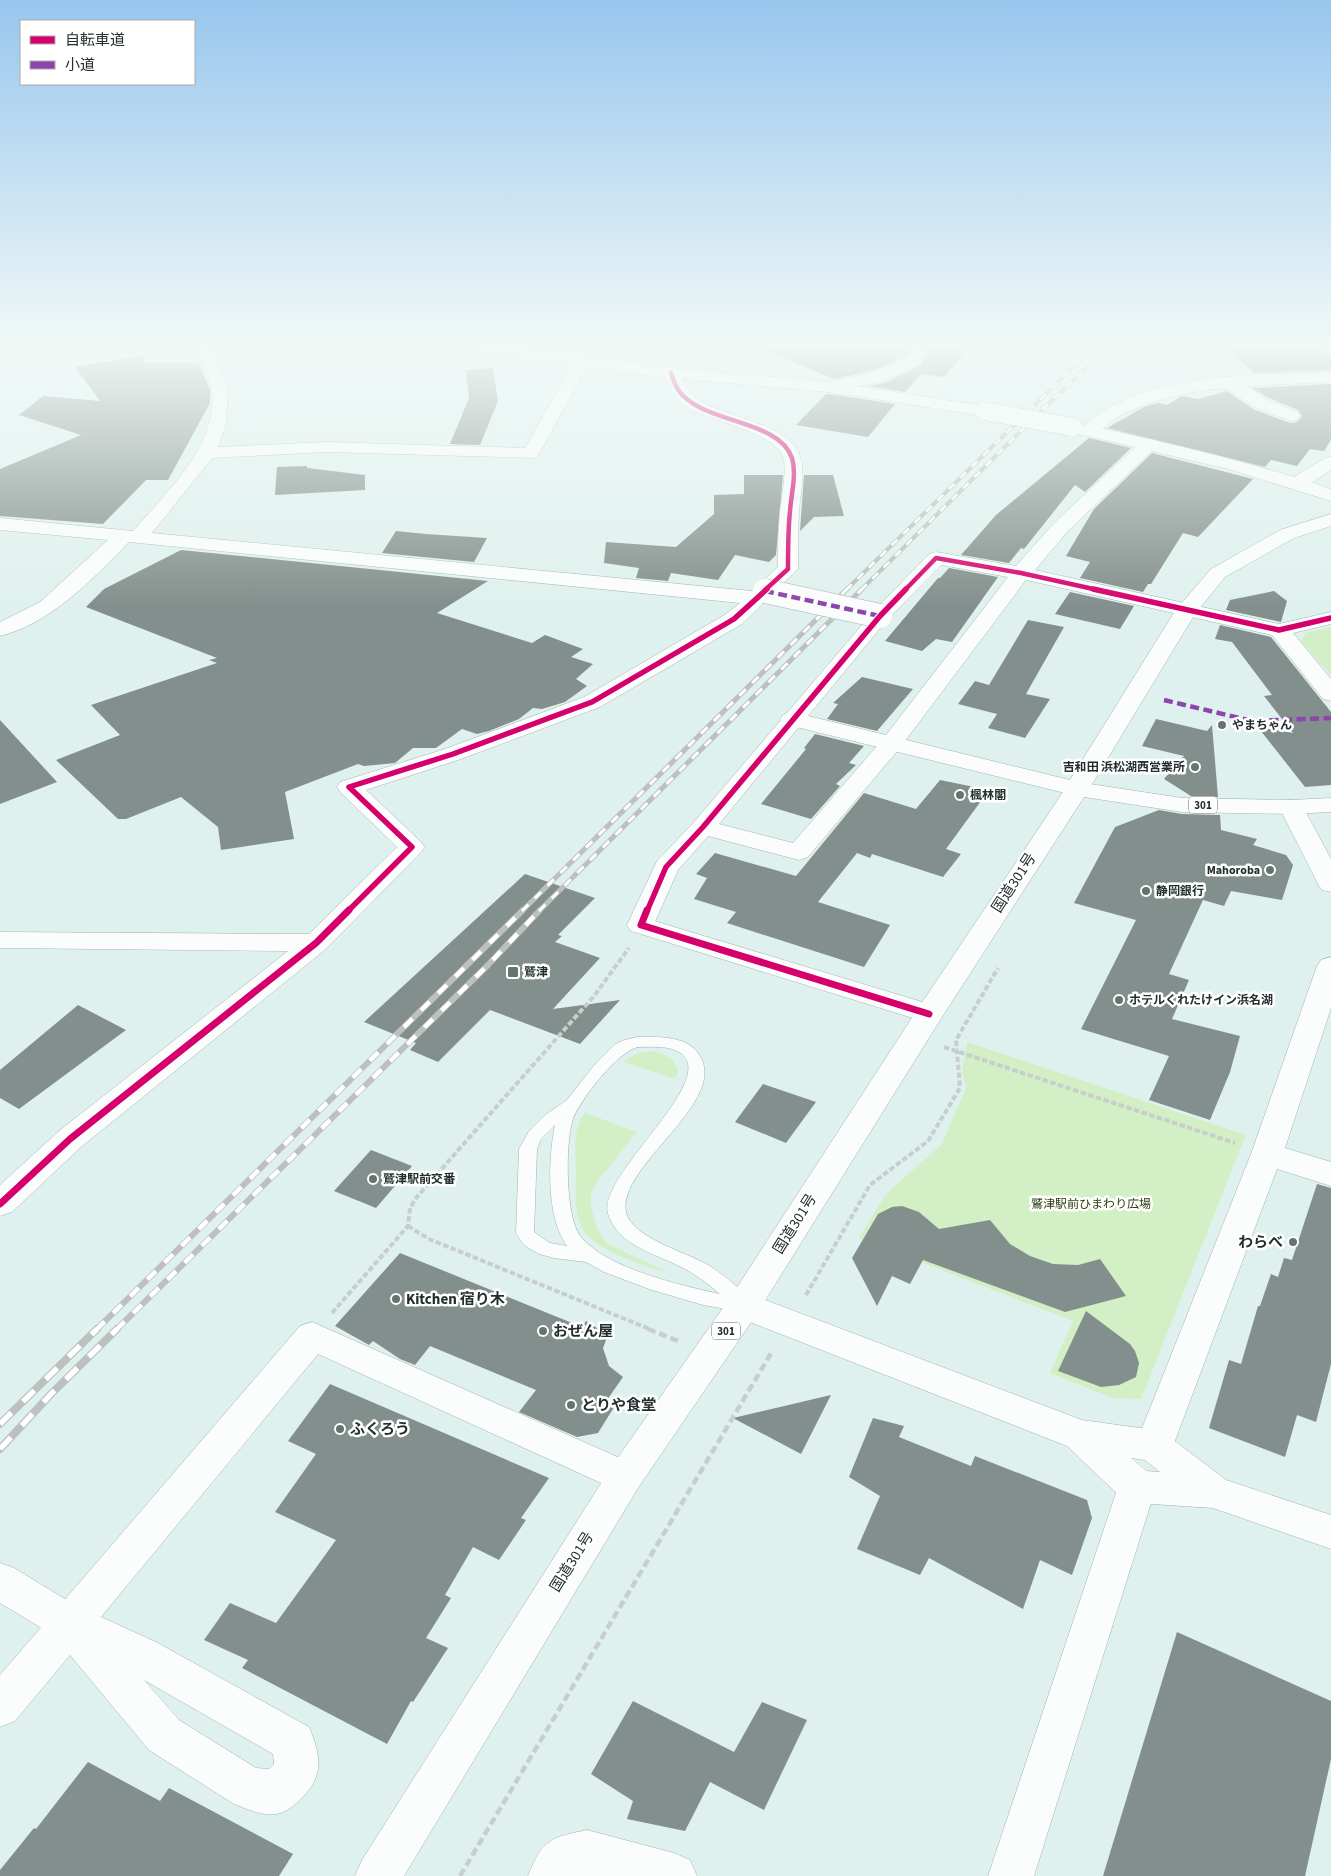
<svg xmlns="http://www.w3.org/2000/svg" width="1331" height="1876" font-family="'Source Sans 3','Noto Sans JP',sans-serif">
<rect width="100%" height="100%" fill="#dff1ee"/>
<g fill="#d3efc6">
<polygon points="1331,627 1331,675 1301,641 1305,633"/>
<polygon points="967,1042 1246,1135 1141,1399 1112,1398 1050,1373 1073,1321 859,1238 886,1194 942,1144 966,1088 962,1073"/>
<path d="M 652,1051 C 665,1054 675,1058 678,1072 L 675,1079 L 623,1062 L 635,1054 Z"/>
<path d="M 585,1113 L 637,1132 L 596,1183 L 591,1194 L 591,1208 L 597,1228 L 606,1243 L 663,1270 L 663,1272 C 638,1262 584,1249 578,1218 C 575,1201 576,1182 576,1165 C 575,1147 573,1127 585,1113 Z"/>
</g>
<g fill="#838f8c">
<polygon points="912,343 906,356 872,371 834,379 750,344"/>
<polygon points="928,343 973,343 944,377 921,374 905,392 868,386 885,383 921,365 930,347"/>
<polygon points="1221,343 1316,343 1331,355 1331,370 1254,373"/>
<polygon points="146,355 142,363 199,363 210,390 210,403 168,480 146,480 103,524 0,516 0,469 81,435 19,415 43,396 100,401 75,367"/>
<polygon points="493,368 498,401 480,445 450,444 469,398 466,370"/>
<polygon points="1331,384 1331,440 1324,451 1310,449 1297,466 1271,460 1265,467 1107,428 1144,407 1158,403 1167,405 1182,396 1198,399 1227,391 1253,409 1290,423 1297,422 1302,416 1298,410 1267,397 1252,388"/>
<polygon points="826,394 829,394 895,404 868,437 796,425"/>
<polygon points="1089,438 1131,448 1085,492 1075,485 1024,549 1021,548 1009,563 961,555 996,515"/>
<polygon points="1152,453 1253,479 1198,537 1183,533 1151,584 1148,584 1143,592 1080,578 1090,562 1066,556 1094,509"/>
<polygon points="307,466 307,468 365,475 365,490 275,495 277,467"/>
<polygon points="744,475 783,475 776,555 769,562 735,555 718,580 671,573 668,581 636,578 639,568 604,563 606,542 676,547 714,514 714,495 744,494"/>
<polygon points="804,475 833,475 844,516 814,517 800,531"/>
<polygon points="396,531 426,534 487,538 474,562 382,553"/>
<polygon points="181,550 488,581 437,613 532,643 545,635 583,649 571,657 593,664 576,679 587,686 565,702 542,709 533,708 519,719 489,731 477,734 462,729 436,748 413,748 395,763 364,766 358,764 285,792 294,839 221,850 218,827 181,797 126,819 118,819 56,760 120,735 91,705 217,663 209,660 217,658 86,607 104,589"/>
<polygon points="949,568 998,577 952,642 936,639 922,651 885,641 938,578 940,578"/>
<polygon points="1274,591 1287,601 1281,622 1226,610 1230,600"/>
<polygon points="1070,592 1134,606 1120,629 1055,614"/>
<polygon points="1028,620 1064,627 1026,694 1050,699 1025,738 988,728 997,714 958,704 975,681 989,685"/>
<polygon points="1220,625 1271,637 1331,712 1331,785 1305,787 1257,726 1293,733 1264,696 1272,695 1232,642 1215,639"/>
<polygon points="862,677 913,689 877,731 827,719 838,704 833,703"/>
<polygon points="1156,719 1207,731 1212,725 1218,797 1191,796 1164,779 1184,756 1142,746"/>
<polygon points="0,720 57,782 0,804"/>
<polygon points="815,734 864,746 849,763 856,765 836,784 840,786 811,819 761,804 806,749 804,748"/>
<polygon points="940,780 989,790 946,849 961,854 943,877 872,854 870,858 857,853 818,902 890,925 864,967 727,923 736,912 694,899 707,878 696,874 715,853 796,876 864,793 916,809"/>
<polygon points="1159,810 1182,814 1220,815 1221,830 1257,839 1253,845 1286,855 1293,865 1282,900 1231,891 1224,906 1203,900 1169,974 1189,980 1172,1019 1240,1036 1230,1072 1210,1120 1149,1100 1169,1056 1081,1029 1136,920 1074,903 1115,827"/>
<polygon points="525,874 595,898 558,935 562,936 555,942 600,958 553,1009 620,1000 580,1044 490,1010 438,1062 410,1050 416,1043 364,1022"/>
<polygon points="78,1005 126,1030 19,1109 0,1098 0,1070"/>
<polygon points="763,1084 816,1102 786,1143 735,1122"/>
<polygon points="371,1150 412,1166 376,1208 334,1191"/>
<polygon points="1317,1184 1331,1188 1331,1364 1316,1422 1297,1415 1285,1457 1209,1428 1229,1360 1241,1364 1258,1306 1260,1306 1271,1274 1278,1277 1284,1258 1292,1260"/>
<polygon points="902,1206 919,1212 939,1229 990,1220 1010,1244 1030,1256 1053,1264 1078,1265 1100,1259 1126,1296 1065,1312 923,1260 910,1284 892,1276 877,1306 852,1258 878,1214 892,1207"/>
<polygon points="400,1253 582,1327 586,1321 608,1335 603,1348 609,1366 623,1377 607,1400 616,1404 598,1433 577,1437 519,1412 536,1390 430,1346 415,1365 400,1359 373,1341 369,1345 335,1326"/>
<polygon points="1086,1311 1130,1344 1135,1351 1139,1363 1136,1377 1119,1385 1101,1387 1058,1371"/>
<polygon points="330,1384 549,1478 521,1518 526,1520 499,1560 473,1547 445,1595 451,1598 426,1638 448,1648 413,1702 411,1701 387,1744 242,1668 248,1660 204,1640 230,1603 276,1623 336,1540 275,1512 316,1454 288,1441"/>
<polygon points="831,1395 801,1454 733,1418"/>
<polygon points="873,1418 904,1426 899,1437 971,1466 975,1456 1087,1500 1092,1518 1072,1575 1040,1560 1023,1609 929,1558 920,1575 857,1549 880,1496 849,1477"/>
<polygon points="1177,1632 1331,1701 1331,1759 1305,1876 1103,1876"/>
<polygon points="633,1701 734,1752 762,1702 807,1720 764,1810 710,1782 685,1831 627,1819 633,1801 591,1774"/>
<polygon points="88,1762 160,1801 169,1788 293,1854 279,1876 0,1876 0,1870 34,1828 36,1829"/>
</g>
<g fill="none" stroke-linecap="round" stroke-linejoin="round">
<g stroke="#a4b2b0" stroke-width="1">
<path id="lane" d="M 638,1037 C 659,1037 688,1035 700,1056 C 728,1103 617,1166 626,1212 C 631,1238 689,1253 710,1266 C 725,1276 738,1287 751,1300 L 753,1305 L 751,1310 L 744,1312 L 703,1305 L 649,1289 L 604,1272 L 586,1262 L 554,1258 L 539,1254 L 524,1245 L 516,1233 L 519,1149 L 529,1131 L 545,1115 L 567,1100 L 596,1063 L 614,1045 L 624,1040 ZM 638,1047 C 649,1047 661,1046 672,1049 C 735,1069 596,1173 608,1214 C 618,1245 653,1253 679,1266 C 694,1273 707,1283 720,1294 C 680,1285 608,1269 581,1237 C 565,1219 565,1142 573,1119 C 580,1100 618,1051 638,1047 ZM 555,1125 C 548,1159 546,1217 567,1246 L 550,1243 L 534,1232 L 537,1149 L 541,1139 Z"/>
</g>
<g stroke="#a4b2b0" stroke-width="1">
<g id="street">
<path d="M 192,343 L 208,343 L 228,389 L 226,424 L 218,447 L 327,442 L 525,448 L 575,359 L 587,359 L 589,362 L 537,458 L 327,452 L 212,458 L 152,533 L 752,591 L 778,567 C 778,548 778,529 780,510 C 782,494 786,477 784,461 C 779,431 709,422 686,407 C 674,398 669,386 663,373 L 665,370 L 677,370 C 684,381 687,392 699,400 C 726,418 792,423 801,459 C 805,476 800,495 799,512 C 798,531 798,550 798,569 L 742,624 L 600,707 L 461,759 L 366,790 L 421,842 L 425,847 L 421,852 L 326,949 L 81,1147 L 12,1212 L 0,1216 L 0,1185 L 59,1131 L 288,951 L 0,948 L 0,932 L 309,934 L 397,847 L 340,792 L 337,787 L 340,782 L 445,749 L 584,697 L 726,614 L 740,603 L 129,542 C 94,578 50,624 0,636 L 0,622 L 40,602 L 108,540 L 0,530 L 0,518 L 133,531 C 166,492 218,446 212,390 C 210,377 197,356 192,343 Z"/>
<polygon points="914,343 926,343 928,346 920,363 884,381 829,392 823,391 821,387 823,383 873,373 907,357"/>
<path d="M 1331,372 L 1331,382 L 1246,386 L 1266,399 L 1297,412 L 1300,416 L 1297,420 L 1291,421 L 1254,407 L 1226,388 C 1188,391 1155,399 1121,415 C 1107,422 1097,439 1081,435 L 1078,431 C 1083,425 1090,421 1096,416 C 1159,371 1257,376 1331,372 Z"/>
<path d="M 1149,439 L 1155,440 L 1158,444 L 1155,448 L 1068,531 L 1035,570 L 1279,624 L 1331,612 L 1331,624 L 1293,633 L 1331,679 L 1331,701 L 1323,699 L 1272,635 L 1026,580 L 899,749 L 808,857 L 799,860 L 708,836 L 678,870 L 651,931 L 641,933 L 631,931 L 627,925 L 657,861 L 694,822 L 873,612 L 929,554 L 936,552 L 1016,566 L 1054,523 L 1143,440 ZM 941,565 L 1008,577 L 883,739 L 793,843 L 719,824 L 887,620 Z"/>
<polygon points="1331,457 1331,470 1305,487 1291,487 1289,483 1291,479 1325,458"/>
<polygon points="1291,800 1300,802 1303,807 1331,859 1331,892 1322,890 1318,884 1279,807 1282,802"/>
<polygon points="1331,957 1331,1008 1285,1148 1331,1162 1331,1186 1277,1169 1173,1446 1167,1457 1154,1462 1141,1457 1135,1446 1251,1154 1317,966 1321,960"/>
<path d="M 312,1322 L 638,1466 L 644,1477 L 638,1488 L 625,1493 L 612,1488 L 318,1354 L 101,1617 L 156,1642 L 309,1727 C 322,1758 324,1777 299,1801 C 293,1806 285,1813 276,1814 C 262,1816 247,1809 234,1804 L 149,1750 L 70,1655 L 15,1721 L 0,1727 L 0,1675 L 300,1326 ZM 144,1680 L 273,1754 L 274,1764 L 269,1769 L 256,1768 L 179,1720 Z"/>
<polygon points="1137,1471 1151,1475 1156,1487 1034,1876 988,1876 1118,1487 1123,1475"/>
<path d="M 587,1830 L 674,1853 L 690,1860 L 697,1876 L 528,1876 C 543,1839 549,1838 587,1830 Z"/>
</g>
</g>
<g stroke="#a4b2b0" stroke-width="1">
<g id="secondary">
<polygon points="453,343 493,343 671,368 829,382 985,406 991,407 994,411 991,415 985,416 829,392 671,378 581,367 461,348"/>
<path d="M 1072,422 C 1159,441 1246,460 1331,489 L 1331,501 L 1228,469 L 1066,431 L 1063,427 L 1066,423 Z"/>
<polygon points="1331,514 1331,526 1294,538 1225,577 1195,614 1086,794 1077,796 784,724 780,719 784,714 792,712 1070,780 1175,611 1211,569 1280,530"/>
<polygon points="641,917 939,1007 943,1014 939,1021 929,1023 631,931 627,925 631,919"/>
<path d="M 744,1292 L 1082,1420 L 1154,1430 L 1167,1435 L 1226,1480 L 1331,1515 L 1331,1549 L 1213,1508 L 1137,1503 L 1123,1499 L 1067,1446 L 732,1315 L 727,1305 L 732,1295 ZM 1131,1458 L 1145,1460 L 1160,1472 L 1146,1471 Z"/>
<polygon points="0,1563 14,1568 83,1610 89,1623 83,1636 69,1642 55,1636 0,1603"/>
</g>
</g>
<g stroke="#a4b2b0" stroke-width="1">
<polygon id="highway" points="1077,782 1182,798 1291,800 1331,798 1331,812 1291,814 1182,812 1084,797 942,1017 756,1315 638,1488 404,1876 355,1876 362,1860 612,1466 732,1295 919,1007 1065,789 1068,784"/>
</g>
<g stroke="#c7cecc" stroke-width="4" stroke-dasharray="5.5 2.5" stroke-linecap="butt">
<polyline points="944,1047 1235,1143"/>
<polyline points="408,1226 429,1239 652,1330"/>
<polyline points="806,1295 870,1185 928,1141 960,1088 956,1040 998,968"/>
<polyline points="332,1313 408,1226 410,1208 416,1198 594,996 629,948"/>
</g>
<g stroke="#c7cecc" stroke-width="4.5" stroke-dasharray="8 4" stroke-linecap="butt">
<polyline points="648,1329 678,1341"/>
<polyline points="460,1876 773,1350"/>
</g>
<use href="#lane" fill="#fafdfc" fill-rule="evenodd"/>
<use href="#street" fill="#fafdfc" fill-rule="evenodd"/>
<use href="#secondary" fill="#fafdfc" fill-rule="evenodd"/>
<use href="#highway" fill="#fafdfc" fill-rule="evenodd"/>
<g stroke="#bcc1c0" stroke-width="4">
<g id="rail-far3">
<polyline points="846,590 1098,343"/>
<polyline points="861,590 1044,408 1113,343"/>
</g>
</g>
<g stroke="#bcc1c0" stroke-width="5">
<g id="rail-far2">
<polyline points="522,911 847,589"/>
<polyline points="539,911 862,589"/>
</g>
</g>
<g stroke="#bcc1c0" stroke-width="6">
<g id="rail-far1">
<polyline points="96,1330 523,910"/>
<polyline points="116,1330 488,965 540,910"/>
</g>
</g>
<g stroke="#bcc1c0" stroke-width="8">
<g id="rail">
<polyline points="0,1424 97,1329"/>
<polyline points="0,1449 52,1393 117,1329"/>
</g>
</g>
<use href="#rail-far3" stroke="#fff" stroke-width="2.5" stroke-dasharray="8" stroke-linecap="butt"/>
<use href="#rail-far2" stroke="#fff" stroke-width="3" stroke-dasharray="9" stroke-linecap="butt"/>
<use href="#rail-far1" stroke="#fff" stroke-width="4.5" stroke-dasharray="12" stroke-linecap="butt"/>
<use href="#rail" stroke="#fff" stroke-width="5.5" stroke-dasharray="16" stroke-linecap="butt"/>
<g stroke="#a4b2b0" stroke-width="25" stroke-linecap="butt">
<polyline id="street-bridge" points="765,591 880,616"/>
</g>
<g stroke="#a4b2b0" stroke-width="19" stroke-linecap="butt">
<polyline id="secondary-bridge" points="985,411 1072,427"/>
</g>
<use href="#street-bridge" stroke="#fafdfc" stroke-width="24"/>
<use href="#secondary-bridge" stroke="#fafdfc" stroke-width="18"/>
<g stroke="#8e44ad" stroke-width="4.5" stroke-dasharray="9 4.5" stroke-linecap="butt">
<polyline points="765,591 880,616"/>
<polyline points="1164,700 1252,721 1331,718"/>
</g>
<g stroke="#fff" stroke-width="6">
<g id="cycleway-far2">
<path d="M 671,373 C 673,378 675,386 679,391 C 703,424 779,419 792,458 C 797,474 791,495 790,511 C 788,530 788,550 788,569 L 765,590"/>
<polyline points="905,590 936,558 1021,573 1098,590"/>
</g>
</g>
<g stroke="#fff" stroke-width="8">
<g id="cycleway-far1">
<polyline points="1093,589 1279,630 1331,618"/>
<polyline points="348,911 412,847 349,787 453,754 592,702 734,619 767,589"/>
<polyline points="647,911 666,867 703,827 880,616 906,589"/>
</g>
</g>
<g stroke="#fff" stroke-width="10">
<g id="cycleway">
<polyline points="647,910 641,925 929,1014"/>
<polyline points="0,1204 70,1139 316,943 349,910"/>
</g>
</g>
<use href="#cycleway-far2" stroke="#d6006c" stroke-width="4.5"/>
<use href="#cycleway-far1" stroke="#d6006c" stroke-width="5.5"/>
<use href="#cycleway" stroke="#d6006c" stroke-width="7"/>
</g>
<linearGradient id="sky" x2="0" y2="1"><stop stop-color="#98c6ee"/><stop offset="0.57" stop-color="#f1f9f7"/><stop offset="1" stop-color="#f1f9f7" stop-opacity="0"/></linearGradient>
<rect width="1331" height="606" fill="url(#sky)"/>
<g fill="#657371" stroke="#fff" stroke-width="2">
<circle cx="1222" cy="725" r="5"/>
<circle cx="1195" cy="767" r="5"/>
<circle cx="960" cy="795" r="5"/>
<circle cx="1270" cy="870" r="5"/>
<circle cx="1146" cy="891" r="5"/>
<rect x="507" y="966" width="12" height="12" rx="2.5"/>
<circle cx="1119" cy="1000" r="5"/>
<circle cx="373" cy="1179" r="5"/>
<circle cx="1293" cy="1242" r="5"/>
<circle cx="396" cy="1299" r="5"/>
<circle cx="543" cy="1331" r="5"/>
<circle cx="571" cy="1405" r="5"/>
<circle cx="340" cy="1429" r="5"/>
</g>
<g text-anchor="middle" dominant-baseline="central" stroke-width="5" stroke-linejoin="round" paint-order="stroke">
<g fill="#fff" stroke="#656d6d" stroke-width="1">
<rect x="1189" y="796.5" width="28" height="17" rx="4"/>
<rect x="712" y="1322.5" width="28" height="17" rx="4"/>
</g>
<g font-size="11" font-weight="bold" fill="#232f2e">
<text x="1203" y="805">301</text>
<text x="726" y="1331">301</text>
</g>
<g font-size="12" font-weight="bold" fill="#232f2e" stroke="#fff" text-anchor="start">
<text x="1232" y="725">やまちゃん</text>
<text x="1185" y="767" text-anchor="end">吉和田 浜松湖西営業所</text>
<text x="970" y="795">楓林閣</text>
<text x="1260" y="870" text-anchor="end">Mahoroba</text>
<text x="1156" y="891">静岡銀行</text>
<text x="524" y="972">鷲津</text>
<text x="1129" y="1000">ホテルくれたけイン浜名湖</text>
<text x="383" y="1179">鷲津駅前交番</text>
</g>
<g font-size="12" fill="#2a400c" stroke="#fff">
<text x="1091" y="1204">鷲津駅前ひまわり広場</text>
</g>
<g font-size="15" fill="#232f2e" stroke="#fff">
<text transform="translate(1014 883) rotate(-57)">国道301号</text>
<text transform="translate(795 1224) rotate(-58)">国道301号</text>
<text transform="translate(572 1562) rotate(-58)">国道301号</text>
</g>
<g font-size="15" font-weight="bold" fill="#232f2e" stroke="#fff" text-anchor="start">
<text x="1283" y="1242" text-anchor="end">わらべ</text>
<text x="406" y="1299">Kitchen 宿り木</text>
<text x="553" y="1331">おぜん屋</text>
<text x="581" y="1405">とりや食堂</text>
<text x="350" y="1429">ふくろう</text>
</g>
</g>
<rect x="20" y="20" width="175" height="65" fill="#ffffff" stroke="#a7acab"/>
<rect x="30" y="36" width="25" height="8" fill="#d6006c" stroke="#a7acab"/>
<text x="65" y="45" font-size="15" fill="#232f2e">自転車道</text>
<rect x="30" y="61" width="25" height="8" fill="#8e44ad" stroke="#a7acab"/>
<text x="65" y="70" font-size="15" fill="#232f2e">小道</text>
</svg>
